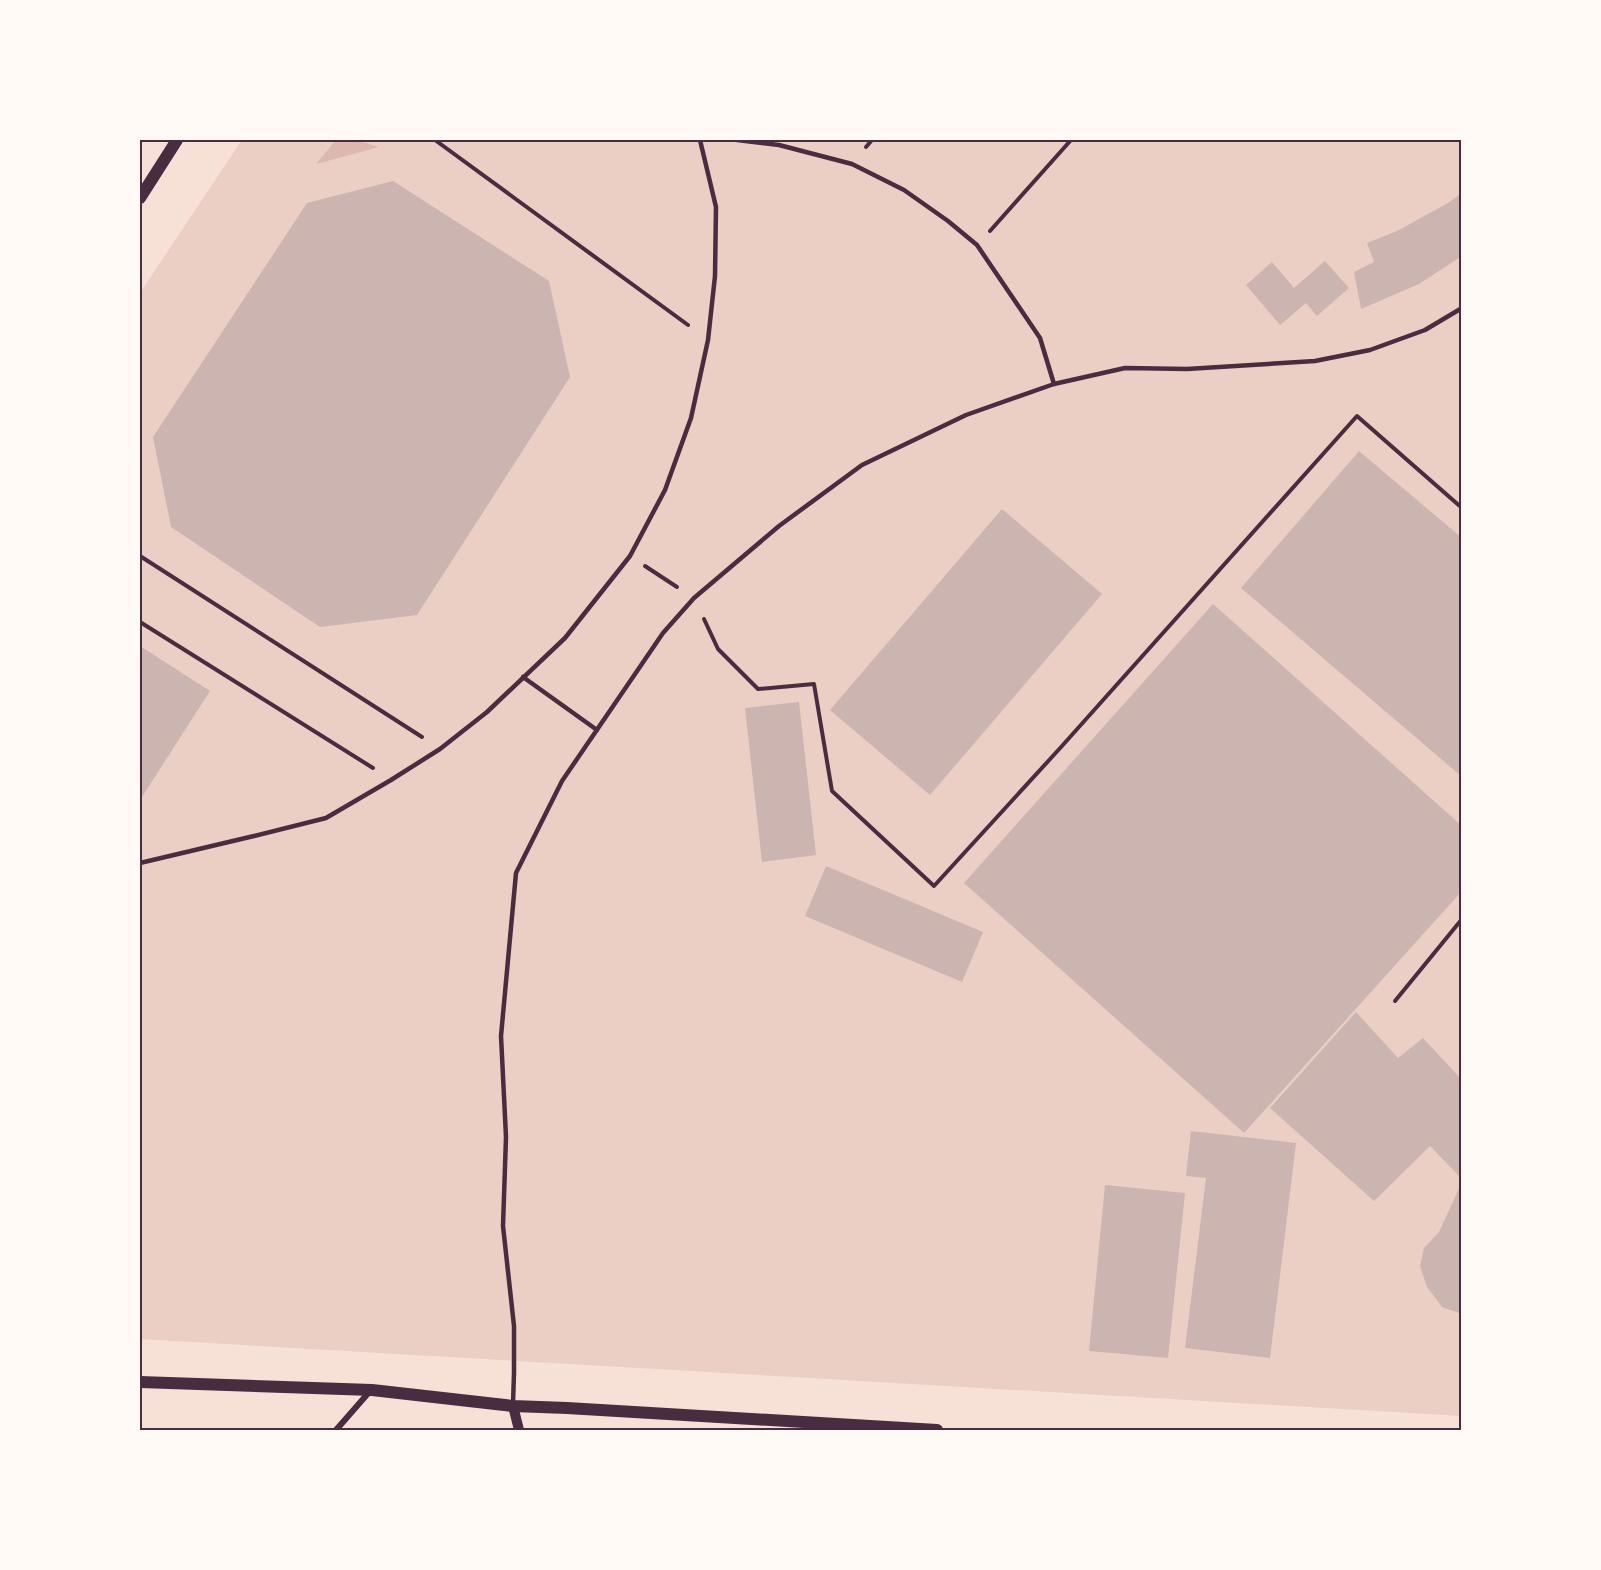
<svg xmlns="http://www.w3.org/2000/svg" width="1601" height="1570" font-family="Roboto,sans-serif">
<rect width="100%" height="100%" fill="#f7e1d7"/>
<polygon fill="#ebcfc5" points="242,140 1461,140 1461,1416 140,1339 140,293"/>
<polygon fill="#dcb8b0" points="336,140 355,140 379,147 316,164"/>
<g fill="#ccb4b1">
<polygon points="393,181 549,281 570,377 417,615 320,627 171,527 153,437 307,203"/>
<polygon points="1462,193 1462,256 1419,284 1361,309 1354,272 1374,262 1367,243 1397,231 1448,203"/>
<polygon points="1325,261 1349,288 1317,316 1306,303 1280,325 1246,285 1272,262 1294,288"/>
<polygon points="1359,451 1462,538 1461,776 1241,588"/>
<polygon points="1002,509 1102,594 930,795 830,710"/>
<polygon points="1213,604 1462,826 1462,891 1244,1133 964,883"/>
<polygon points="140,646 210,691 140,800"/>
<polygon points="799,702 816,855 762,862 745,708"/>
<polygon points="826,866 983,932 962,982 805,916"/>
<polygon points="1356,1012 1398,1058 1423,1038 1462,1080 1462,1179 1430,1146 1374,1201 1270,1108"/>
<polygon points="1191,1131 1296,1143 1270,1358 1185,1348 1206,1178 1186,1176"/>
<polygon points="1462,1182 1462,1314 1442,1307 1427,1287 1420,1266 1424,1248 1439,1232"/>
<polygon points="1105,1185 1185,1193 1168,1358 1089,1351"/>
</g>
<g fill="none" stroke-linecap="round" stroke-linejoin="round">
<g stroke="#4a2c40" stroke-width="4">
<polyline points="435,140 688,325"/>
<polyline points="866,147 872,140"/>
<polyline points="990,231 1071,140"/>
<polyline points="140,556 422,737"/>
<polyline points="645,566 677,587"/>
<polyline points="704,619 718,649 758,689 814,684 832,791 934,886 1062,746 1357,416 1462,508"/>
<polyline points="140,622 373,768"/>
<polyline points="1395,1001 1462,919"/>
</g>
<g stroke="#4a2c40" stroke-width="4.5">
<polyline points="737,140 779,145 852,164 904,190 948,221 977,245 1040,338 1054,384"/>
<polyline points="523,677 597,730"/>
<polyline points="140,863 254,836 326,818 391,780 440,749 487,712 565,638 630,556 665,490 691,418 708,340 715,276 716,207 700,140"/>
<polyline points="513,1404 514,1373 514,1326 503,1226 506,1137 501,1036 516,873 562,781 663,633 694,598 779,526 862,465 966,415 1054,384 1125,368 1187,369 1315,361 1370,350 1425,330 1462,308"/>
</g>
<polyline stroke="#4a2c40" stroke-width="6" points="336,1430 371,1390"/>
<polyline stroke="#4a2c40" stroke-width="10" points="513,1406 519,1430"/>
<g stroke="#4a2c40" stroke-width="12">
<polyline points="140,198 177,140"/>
<polyline points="140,1382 372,1390 513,1406 567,1408 937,1430"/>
</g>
</g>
<rect width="1601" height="1570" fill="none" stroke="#fffaf5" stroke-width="282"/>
<rect x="141" y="141" width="1319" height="1288" fill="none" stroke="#4a2c40" stroke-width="2"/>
</svg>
